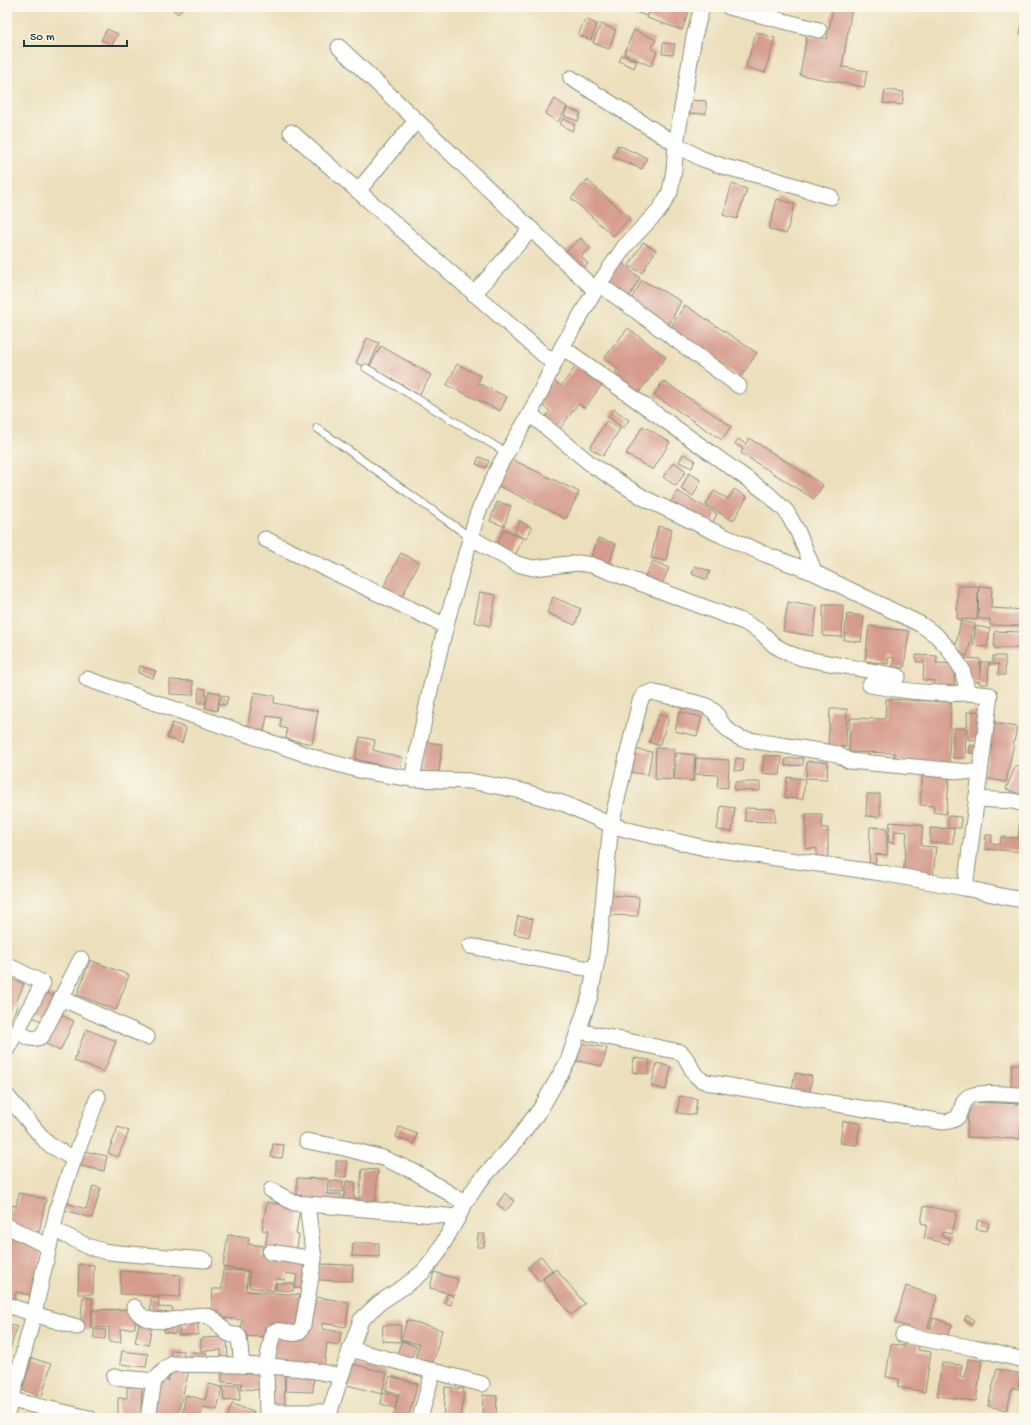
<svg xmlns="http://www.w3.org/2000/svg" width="1031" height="1425" font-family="'Gochi Hand',sans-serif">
<rect width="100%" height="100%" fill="#fbf7ec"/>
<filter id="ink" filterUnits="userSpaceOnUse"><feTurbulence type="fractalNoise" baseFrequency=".025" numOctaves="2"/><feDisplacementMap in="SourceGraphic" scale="8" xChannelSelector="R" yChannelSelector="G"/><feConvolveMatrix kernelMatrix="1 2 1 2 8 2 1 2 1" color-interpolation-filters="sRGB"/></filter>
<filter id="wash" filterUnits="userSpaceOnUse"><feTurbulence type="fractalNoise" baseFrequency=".012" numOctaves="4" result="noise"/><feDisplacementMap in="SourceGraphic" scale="16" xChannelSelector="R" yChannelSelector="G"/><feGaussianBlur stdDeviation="0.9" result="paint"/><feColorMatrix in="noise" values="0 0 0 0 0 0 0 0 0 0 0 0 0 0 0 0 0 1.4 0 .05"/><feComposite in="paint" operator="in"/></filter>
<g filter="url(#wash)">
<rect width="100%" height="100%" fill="#ecdfbc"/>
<g id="blocks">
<g fill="#d59b8e">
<polygon points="170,7 184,7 178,14"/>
<polygon points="633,7 650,7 647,16 632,11"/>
<polygon points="651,7 679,7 689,11 682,30 647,18"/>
<polygon points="833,7 852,7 842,67 867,71 864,87 800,75 807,35 827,39"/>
<polygon points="1023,16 1024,16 1024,35 1020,34"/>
<polygon points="585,19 597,24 591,40 578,35"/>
<polygon points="601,24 616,30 609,49 593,43"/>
<polygon points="107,29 118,34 112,45 101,40"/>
<polygon points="634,30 656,40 651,49 657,52 651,66 624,54"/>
<polygon points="756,32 775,38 765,73 746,67"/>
<polygon points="663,43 675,44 673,55 662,54"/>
<polygon points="622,55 637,61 634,68 619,61"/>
<polygon points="885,90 904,92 902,105 883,103"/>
<polygon points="555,99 567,107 558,122 545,114"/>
<polygon points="685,100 706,101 706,114 684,113"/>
<polygon points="567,108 581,113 578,121 564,116"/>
<polygon points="563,118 575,125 572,131 560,124"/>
<polygon points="618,145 647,158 642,169 613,157"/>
<polygon points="587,180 630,218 613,236 571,198"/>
<polygon points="732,184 747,189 737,219 723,215"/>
<polygon points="777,199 795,204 786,234 769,229"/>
<polygon points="581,238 590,248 581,256 588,264 579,272 563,254"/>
<polygon points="643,242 656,250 642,273 629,266"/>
<polygon points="620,261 640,278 626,302 604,282"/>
<polygon points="642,280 681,301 668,327 628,305"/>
<polygon points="685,305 757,353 740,378 669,330"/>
<polygon points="628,328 666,357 637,395 613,376 618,369 604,358"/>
<polygon points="367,338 379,343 368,368 356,363"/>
<polygon points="381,346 431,375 419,395 370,366"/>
<polygon points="457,364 481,376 478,383 507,397 500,411 447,385"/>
<polygon points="577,365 603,383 585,408 578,404 559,430 544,419 550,411 538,402 553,380 561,386"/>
<polygon points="663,381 731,426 722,440 654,395"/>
<polygon points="614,409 629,420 623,428 608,417"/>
<polygon points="606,421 620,429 603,456 590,448"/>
<polygon points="643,426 670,442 653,470 626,454"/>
<polygon points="749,438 823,485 814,499 741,453 743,449 735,444 738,439 746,444"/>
<polygon points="683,454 695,460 692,468 679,462"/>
<polygon points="505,456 579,492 566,519 493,483"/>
<polygon points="479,457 489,461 486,468 476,464"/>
<polygon points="674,462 686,471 676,486 663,477"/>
<polygon points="689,473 701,480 693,496 681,489"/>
<polygon points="734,489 747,497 733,521 706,505 714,491 728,499"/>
<polygon points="677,491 717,514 710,528 669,505"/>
<polygon points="497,502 511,506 504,526 490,521"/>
<polygon points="520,521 532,528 526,539 514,533"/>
<polygon points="658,526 672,529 666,561 651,558"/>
<polygon points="504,529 523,539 514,558 495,548"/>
<polygon points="598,538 616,544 607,570 589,563"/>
<polygon points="401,553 419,562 401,599 382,590"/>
<polygon points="653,561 669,568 660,588 643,580"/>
<polygon points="695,566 710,571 707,580 692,574"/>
<polygon points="958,586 978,586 977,620 957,619"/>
<polygon points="979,586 992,587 991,608 1024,610 1024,626 990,625 990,619 978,619"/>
<polygon points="480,592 496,595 490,626 474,622"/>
<polygon points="553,597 581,609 575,625 547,613"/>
<polygon points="788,602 817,607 813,636 783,631"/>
<polygon points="823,605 843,605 842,637 823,636"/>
<polygon points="847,614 864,616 861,642 844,640"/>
<polygon points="961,621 975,624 967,656 954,653"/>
<polygon points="869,626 909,631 904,668 893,667 894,658 889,657 888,664 865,661"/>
<polygon points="976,626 990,629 987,647 973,645"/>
<polygon points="995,631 1022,632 1022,648 994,648"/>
<polygon points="916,655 937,656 936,663 955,664 954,689 934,688 935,681 923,680 924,662 916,662"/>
<polygon points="993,656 1005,656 1005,675 998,675 999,664 989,664 989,662 993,662"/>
<polygon points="965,658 980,659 980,679 981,662 989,662 988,684 980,684 980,682 966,680"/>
<polygon points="140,666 156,671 153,678 138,673"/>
<polygon points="170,680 193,681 193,695 170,694"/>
<polygon points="199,688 206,689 206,703 198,703"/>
<polygon points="209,691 220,693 217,711 205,708"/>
<polygon points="254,692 275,696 274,703 318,711 312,744 286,739 287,729 280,727 281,718 267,716 264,731 247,728"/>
<polygon points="222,695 228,697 226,705 219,704"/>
<polygon points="886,699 951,702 949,763 894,761 895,753 849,752 850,718 885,719"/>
<polygon points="830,709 847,709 846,747 828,747"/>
<polygon points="981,711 982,739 968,740 967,712"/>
<polygon points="679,712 702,717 697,736 675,731"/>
<polygon points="659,714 669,718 659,746 649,742"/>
<polygon points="172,723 186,728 182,743 167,738"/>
<polygon points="994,723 1017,727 1006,782 984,778"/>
<polygon points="953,728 966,728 965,758 953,758"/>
<polygon points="360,737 375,740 373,750 403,758 400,770 355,759"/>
<polygon points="425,742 442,744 439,773 421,771"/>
<polygon points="970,745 979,747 978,754 969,753"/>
<polygon points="656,748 674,749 673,780 655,779"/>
<polygon points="633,749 652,752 648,775 629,772"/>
<polygon points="677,753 695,755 693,781 674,779"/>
<polygon points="764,755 782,757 780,775 762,773"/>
<polygon points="696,758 729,760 728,788 717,787 718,775 695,774"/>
<polygon points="736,758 744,759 743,771 734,770"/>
<polygon points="803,758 803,765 785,766 785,759"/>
<polygon points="807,761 828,762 827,779 806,778"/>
<polygon points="1016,765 1024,768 1024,796 1006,789"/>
<polygon points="923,771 950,774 946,814 933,812 934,806 920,805"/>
<polygon points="787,777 805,779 803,799 785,798"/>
<polygon points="735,782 760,782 760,791 734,790"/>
<polygon points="867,794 880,794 880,817 866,816"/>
<polygon points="721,806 735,808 732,832 717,830"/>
<polygon points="745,808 775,809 775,822 745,821"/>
<polygon points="806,814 822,814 822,828 828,828 828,863 817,863 817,848 806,849"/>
<polygon points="948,816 961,817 961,828 948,828"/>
<polygon points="1020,820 1024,820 1024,852 985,849 986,835 992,835 991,843 1000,844 1001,837 1018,838"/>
<polygon points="890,822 923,825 921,846 936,847 933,877 903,875 907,832 895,831 894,843 888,842"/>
<polygon points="870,827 887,828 887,855 876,854 875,869 869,869"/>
<polygon points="930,828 954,829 953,843 930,843"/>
<polygon points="607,895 639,897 638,916 606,915"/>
<polygon points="518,916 533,919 529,937 514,934"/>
<polygon points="90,960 129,975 116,1010 77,995"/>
<polygon points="7,977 24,984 16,1003 18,1004 7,1031"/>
<polygon points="42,991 57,997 47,1023 32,1017"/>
<polygon points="57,1013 74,1021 60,1051 44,1043"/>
<polygon points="86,1029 116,1041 104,1072 74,1061"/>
<polygon points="581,1043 607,1048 602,1066 577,1061"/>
<polygon points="634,1058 650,1060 648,1074 632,1072"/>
<polygon points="657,1063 671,1067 666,1090 651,1086"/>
<polygon points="1012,1064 1024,1064 1024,1090 1011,1089"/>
<polygon points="795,1073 812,1076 809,1098 791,1095"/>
<polygon points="680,1096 697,1099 695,1115 677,1113"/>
<polygon points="968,1102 1022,1104 1020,1139 967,1137"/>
<polygon points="843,1121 860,1123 857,1145 840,1143"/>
<polygon points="118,1127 129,1131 118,1157 108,1153"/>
<polygon points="399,1127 417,1134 414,1144 396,1137"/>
<polygon points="273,1144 284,1145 282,1158 271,1157"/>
<polygon points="79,1150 107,1156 104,1171 76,1165"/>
<polygon points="336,1161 347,1161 346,1177 336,1177"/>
<polygon points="362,1169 378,1170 375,1205 343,1202 346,1181 355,1182 354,1198 359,1199"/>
<polygon points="297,1178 328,1179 327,1194 341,1194 341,1202 297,1200"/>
<polygon points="330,1181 343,1181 343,1192 330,1191"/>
<polygon points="93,1186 101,1188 92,1218 61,1209 63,1202 86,1209"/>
<polygon points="19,1193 46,1199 39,1232 8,1225 12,1205 16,1206"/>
<polygon points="505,1193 514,1201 506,1211 497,1204"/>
<polygon points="267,1202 300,1208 296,1234 299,1235 296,1253 265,1248 268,1231 262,1230"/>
<polygon points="924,1206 957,1212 952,1234 942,1232 941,1236 950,1238 949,1244 924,1238 927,1225 921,1223"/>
<polygon points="978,1220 989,1223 987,1231 976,1229"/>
<polygon points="478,1234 485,1234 484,1247 477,1247"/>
<polygon points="228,1235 249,1238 248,1244 263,1246 261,1255 308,1262 304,1289 295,1288 297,1275 286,1273 285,1280 276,1279 274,1291 249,1287 250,1271 223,1267"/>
<polygon points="7,1237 29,1241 43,1246 34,1296 16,1292 14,1302 7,1301"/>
<polygon points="353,1243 379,1243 379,1257 352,1256"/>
<polygon points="541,1256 552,1270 539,1281 528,1267"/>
<polygon points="79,1264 94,1265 93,1294 78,1294"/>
<polygon points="319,1264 353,1265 352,1281 318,1280"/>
<polygon points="556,1269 585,1304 571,1315 543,1279"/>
<polygon points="223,1270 248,1271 246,1291 303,1295 301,1330 265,1327 264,1337 241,1336 242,1320 211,1316 213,1289 222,1289"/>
<polygon points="121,1271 181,1275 180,1297 120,1294"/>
<polygon points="434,1272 458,1279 454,1295 430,1288"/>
<polygon points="276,1283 294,1283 293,1291 276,1290"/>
<polygon points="906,1286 937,1296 928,1327 930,1328 933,1318 952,1324 947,1339 895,1323"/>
<polygon points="447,1294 453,1296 451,1305 444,1303"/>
<polygon points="310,1296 349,1302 346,1327 322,1323 322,1329 341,1332 339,1345 327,1343 324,1369 271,1362 275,1334 301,1337"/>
<polygon points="83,1297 93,1298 90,1329 80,1328"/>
<polygon points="151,1297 159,1298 158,1307 173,1308 172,1319 150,1317"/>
<polygon points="135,1309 135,1328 120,1329 121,1342 109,1342 109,1327 92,1328 92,1310"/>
<polygon points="967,1315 974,1320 972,1325 964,1320"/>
<polygon points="140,1318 153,1321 148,1345 135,1342"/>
<polygon points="188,1318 198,1318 198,1335 179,1335 179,1325 188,1326"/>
<polygon points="407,1320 442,1330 431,1370 413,1365 419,1344 401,1340"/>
<polygon points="166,1321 177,1323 175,1334 164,1332"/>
<polygon points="7,1323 17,1327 7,1359"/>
<polygon points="383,1325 401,1325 400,1342 382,1341"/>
<polygon points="94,1329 106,1330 105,1339 94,1338"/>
<polygon points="227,1337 228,1363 221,1364 221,1350 201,1351 201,1338"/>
<polygon points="402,1341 416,1346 410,1362 396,1356"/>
<polygon points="905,1342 919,1344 918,1350 931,1352 925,1392 898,1387 899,1379 886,1377 891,1344 904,1346"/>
<polygon points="171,1350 184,1351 183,1362 170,1360"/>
<polygon points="122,1351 148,1354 146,1367 120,1364"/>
<polygon points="192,1352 207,1353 207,1362 191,1361"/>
<polygon points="32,1358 51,1364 42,1396 22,1390"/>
<polygon points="968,1359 982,1361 976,1401 937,1396 942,1363 962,1365 960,1376 965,1377"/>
<polygon points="352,1364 387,1373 382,1394 347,1385"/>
<polygon points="173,1365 189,1370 177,1418 150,1418 158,1379 168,1381"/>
<polygon points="284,1369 285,1410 269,1410 268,1370"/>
<polygon points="997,1369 1021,1374 1018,1389 1012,1388 1007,1410 988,1406"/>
<polygon points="222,1371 262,1373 262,1390 241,1389 242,1383 222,1382"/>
<polygon points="286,1372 314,1373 313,1392 285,1391"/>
<polygon points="390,1376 418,1384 408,1418 393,1418 399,1394 386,1390"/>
<polygon points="209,1384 222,1387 217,1410 203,1407 200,1418 181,1418 186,1395 205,1400"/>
<polygon points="239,1385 240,1400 224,1401 223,1386"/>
<polygon points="127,1387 142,1387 141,1418 118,1418 118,1398 127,1398"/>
<polygon points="445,1387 464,1389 461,1418 443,1418"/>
<polygon points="383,1393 398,1396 395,1408 381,1404"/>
<polygon points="483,1395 497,1396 496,1418 482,1418"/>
<polygon points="232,1404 254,1412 252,1418 227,1418"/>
</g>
</g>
</g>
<g filter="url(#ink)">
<use href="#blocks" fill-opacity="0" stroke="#868e78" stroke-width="1"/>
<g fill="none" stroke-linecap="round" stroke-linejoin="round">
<g stroke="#868e78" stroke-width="9">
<g id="service">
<polyline points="366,368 507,453"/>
<polyline points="317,428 470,537"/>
</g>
</g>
<g stroke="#868e78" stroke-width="17">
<g id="minor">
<polyline points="729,7 819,30"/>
<polyline points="339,47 595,290"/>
<polyline points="571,78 676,144 700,158 725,167 769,178 831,197"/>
<polyline points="291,132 553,363"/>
<polyline points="358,191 416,121"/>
<polyline points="599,284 739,386"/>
<polyline points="474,294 531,229"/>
<polyline points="562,347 767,493 786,511 798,532 815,573"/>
<polyline points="530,414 592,465 644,498 721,535 767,555 815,573 920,624 936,635 948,648 962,669 968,693 990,695 980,773"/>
<polyline points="470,537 517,564 533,568 578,563 592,565 744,622 761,632 774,645 788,653 802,658 898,676"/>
<polyline points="265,539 446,626"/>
<polyline points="87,679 319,759 363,771 412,779"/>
<path d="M 870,685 C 903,691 934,695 968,693"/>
<polyline points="976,799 1013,801 1024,804"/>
<polyline points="965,888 1006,897 1024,900"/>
<polyline points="470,946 595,970"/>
<polyline points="7,965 43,983 7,1049"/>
<polyline points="61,998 147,1037"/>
<path d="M 17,1031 C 25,1036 32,1042 42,1036 L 81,959"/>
<path d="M 579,1031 L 680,1052 C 693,1062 689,1076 706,1082 L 943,1122 C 969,1120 956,1103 970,1096 C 980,1091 1012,1095 1024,1095"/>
<polyline points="7,1096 48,1144 74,1159"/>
<polyline points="307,1141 344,1148 383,1158 415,1172 465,1203"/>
<polyline points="271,1190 294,1203 307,1204"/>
<polyline points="7,1226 49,1247"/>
<polyline points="53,1229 87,1246 103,1251 118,1253 205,1260"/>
<polyline points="270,1252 314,1259"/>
<polyline points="7,1305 34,1314 77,1327"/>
<path d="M 134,1307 C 136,1310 139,1314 142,1316 C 153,1324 176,1320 188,1317 C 195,1316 201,1314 207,1316 C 223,1320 220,1336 237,1335 L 239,1337 L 242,1365"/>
<polyline points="903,1335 974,1348 1024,1360"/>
<polyline points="350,1349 482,1384"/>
<polyline points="114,1377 154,1381"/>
<polyline points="268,1412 330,1412"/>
<polyline points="7,1413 11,1400"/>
<polyline points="89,1418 11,1400 34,1314 58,1206 72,1165 98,1097"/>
<path d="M 148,1418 L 154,1381 L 167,1367 L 173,1364 C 213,1365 253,1364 292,1368 C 309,1369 325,1373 341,1376"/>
<path d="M 267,1418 L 266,1366 L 273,1332 C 285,1326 297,1343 303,1325 L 314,1259 L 307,1204 L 458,1217"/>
<polyline points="328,1418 341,1376 361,1320 379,1303 405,1286 423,1272 436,1256 458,1217 465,1203 479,1182 513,1145 541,1108 568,1061 590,996 598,955 611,825 640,701 644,695 651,692 705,705 715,712 723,725 733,734 742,739 826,752 837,754 849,761 980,773 965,888 882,873 705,848 632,831 611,825 565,804 522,791 470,781 412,779 431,686 448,617 477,515 499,466 530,414 562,347 599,284 625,246 660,209 670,192 674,170 676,144 694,37 702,7"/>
<polyline points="420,1418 433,1371"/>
</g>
</g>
<use href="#service" stroke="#fff" stroke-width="7"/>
<use href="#minor" stroke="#fff" stroke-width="15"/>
</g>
</g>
<rect width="1031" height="1425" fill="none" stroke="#fbf7ec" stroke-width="24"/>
<path d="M24 40v6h103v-6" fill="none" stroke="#1f3d34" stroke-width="2"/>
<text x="30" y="40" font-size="12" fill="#1f3d34" stroke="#fbf7ec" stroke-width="3" paint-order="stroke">50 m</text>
</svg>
